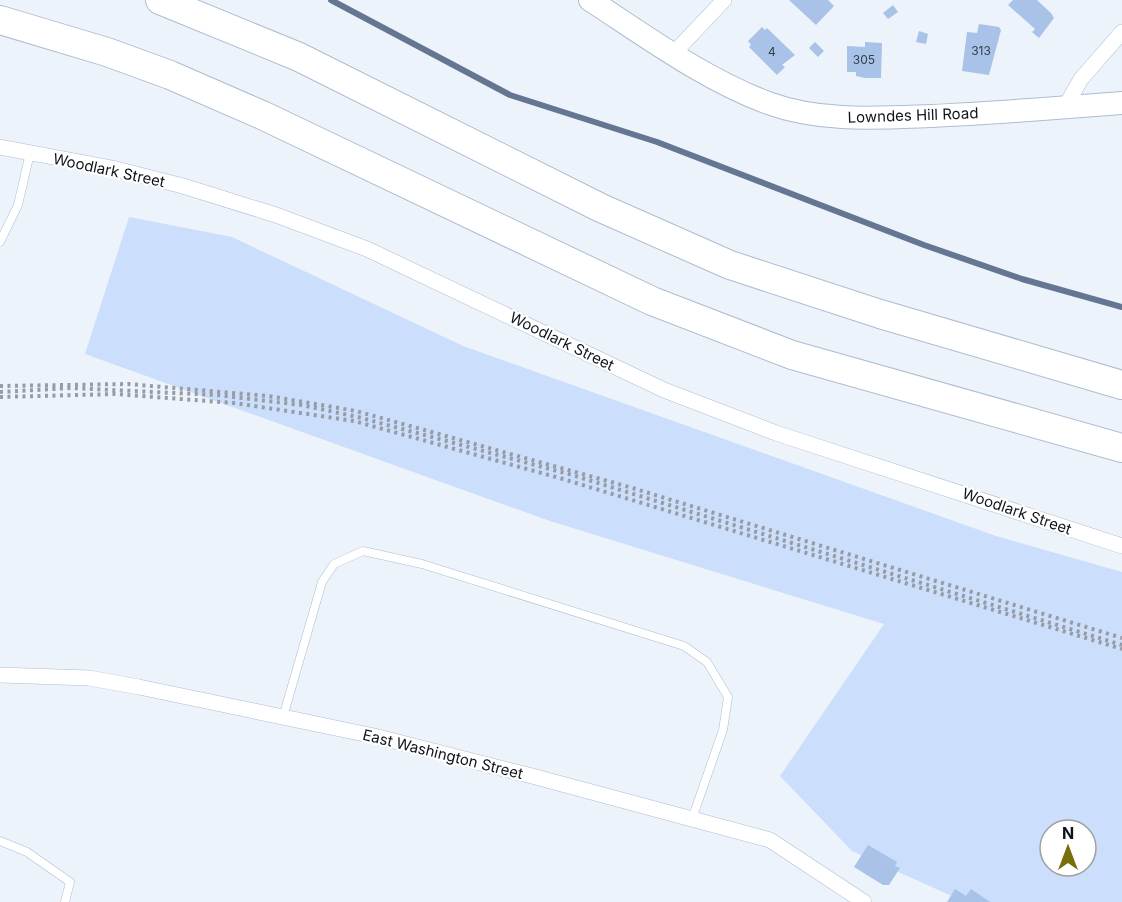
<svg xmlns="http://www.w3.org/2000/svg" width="1122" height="902" font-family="Inter,sans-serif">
<rect width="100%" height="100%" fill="#edf3fb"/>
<path fill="#cbdefb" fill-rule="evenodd" d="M 129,217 L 232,237 L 463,346 L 996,536 L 1122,572 L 1122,902 L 965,902 L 852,851 L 780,776 L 884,624 L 550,521 L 85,354 ZM 1050,830 L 1086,830 L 1086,866 L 1050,866 Z"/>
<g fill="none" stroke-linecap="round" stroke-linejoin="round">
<polyline stroke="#647692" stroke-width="6" points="331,0 510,95 657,142 924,245 1022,279 1122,307"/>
</g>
<g fill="#a8c2e8">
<polygon points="789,0 828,0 834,6 816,25"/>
<polygon points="1013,0 1037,0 1051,13 1054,18 1039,38 1032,32 1035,29 1008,5"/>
<polygon points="893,5 898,12 888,19 883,13"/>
<polygon points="979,24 999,27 1001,30 989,75 962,71 967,32 977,33"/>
<polygon points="762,27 765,30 767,28 795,55 782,65 785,67 777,75 749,47 751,45 748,41"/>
<polygon points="919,31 928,34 926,44 916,42"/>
<polygon points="815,42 824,51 818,57 809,48"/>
<polygon points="865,42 882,43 881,78 865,78 856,76 856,72 847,72 847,46 865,47"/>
<polygon points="868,845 897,862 895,866 900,868 889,885 883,885 854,867"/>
<polygon points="955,889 966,896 971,889 990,902 947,902"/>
</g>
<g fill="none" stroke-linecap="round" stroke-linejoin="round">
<g stroke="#aebcd0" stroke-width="9">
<g id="lane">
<polyline points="0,242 18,205 30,153"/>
<polyline points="283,717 322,582 334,564 363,551 422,564 684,646 707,662 728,697 723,730 692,819"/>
<polyline points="0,841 27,852 70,882 65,902"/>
</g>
</g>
<g stroke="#aebcd0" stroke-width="16">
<g id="street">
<polyline points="673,54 724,0"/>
<polyline points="1065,107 1081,79 1122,32"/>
<polyline points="0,147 112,168 183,186 276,215 367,249 664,390 776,433 1122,546"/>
<polyline points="0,675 89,678 139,687 374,736 532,776 770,840 864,902"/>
</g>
</g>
<g stroke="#aebcd0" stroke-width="24">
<path id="secondary" d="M 590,0 C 647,37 704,79 768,103 C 820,122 876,118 931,116 C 994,113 1058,108 1122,103"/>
</g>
<g stroke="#aebcd0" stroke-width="30">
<g id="highway">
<polyline points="160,0 299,57 601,208 730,265 880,314 1122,385"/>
<polyline points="0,20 107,52 170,75 262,115 652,301 792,355 1122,448"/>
</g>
</g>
<g stroke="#979ca4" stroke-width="4" stroke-dasharray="3 4.5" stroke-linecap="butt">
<polyline points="0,386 128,384 268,396 356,411 629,487 1122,638"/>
<polyline points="0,392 71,388 217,395 301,405 358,417 572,475 1122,645"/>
<polyline points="0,397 115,394 234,403 354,421 563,479 1122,649"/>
</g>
<use href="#lane" stroke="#fff" stroke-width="8"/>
<use href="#street" stroke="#fff" stroke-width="15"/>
<use href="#secondary" stroke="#fff" stroke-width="22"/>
<use href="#highway" stroke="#fff" stroke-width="28"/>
</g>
<g text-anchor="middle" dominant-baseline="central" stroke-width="4.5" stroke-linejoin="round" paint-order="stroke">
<g font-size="12" fill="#35404e">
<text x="981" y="50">313</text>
<text x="772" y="51">4</text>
<text x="864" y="59">305</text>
</g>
<g font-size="15" fill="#0f141b" stroke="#fff">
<text transform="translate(913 115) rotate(-2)">Lowndes Hill Road</text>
<text transform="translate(109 170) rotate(12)">Woodlark Street</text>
<text transform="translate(562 341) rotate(26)">Woodlark Street</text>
<text transform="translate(1017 511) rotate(19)">Woodlark Street</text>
<text transform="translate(443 754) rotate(14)">East Washington Street</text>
</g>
</g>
<g transform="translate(1068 848)"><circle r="28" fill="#ffffff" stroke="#9fa1a4" stroke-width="1.5"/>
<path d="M0-4.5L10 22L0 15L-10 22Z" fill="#786e0b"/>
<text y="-9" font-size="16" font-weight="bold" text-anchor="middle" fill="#0f141b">N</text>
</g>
</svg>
